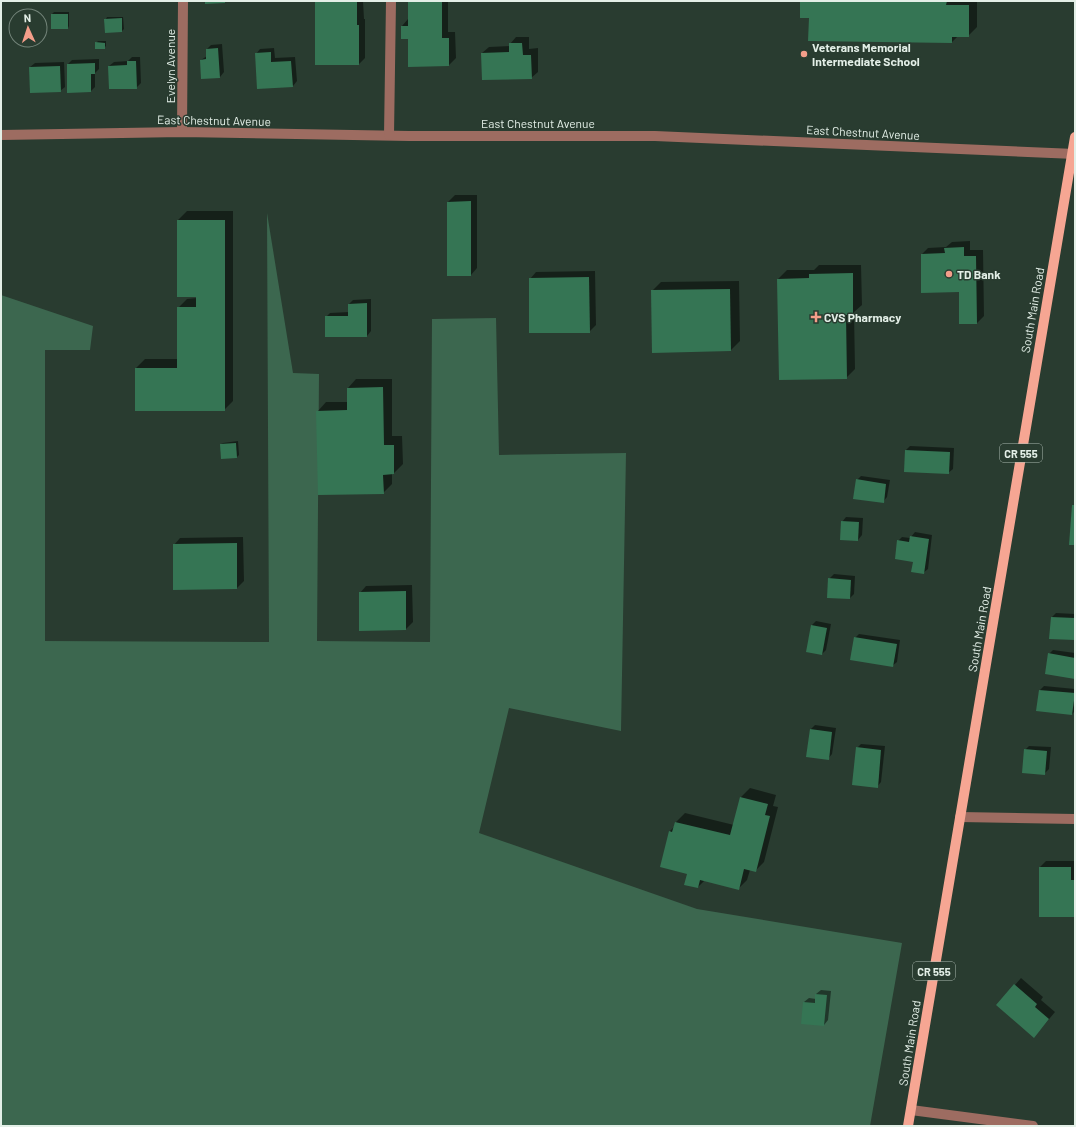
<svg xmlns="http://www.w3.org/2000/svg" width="1076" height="1127" font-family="Barlow,sans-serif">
<rect width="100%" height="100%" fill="#293c30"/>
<polygon fill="#3c674f" points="267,213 293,373 319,374 317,641 430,642 432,319 496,318 499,455 626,453 621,731 509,708 479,833 697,909 902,943 870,1126 1,1126 1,295 93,326 90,350 45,350 45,641 269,642"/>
<g fill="#0007">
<polygon points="316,1 363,1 364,19 365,19 365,58 359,64"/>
<polygon points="409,1 448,1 448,32 455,32 456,58 449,65 409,66 409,38 402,26 408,19"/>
<polygon points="801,1 977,1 977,27 968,36 958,36 952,42 810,17"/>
<polygon points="54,12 69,12 69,26 68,28 52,14"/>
<polygon points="107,17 123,17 124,29 122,31 106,19"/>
<polygon points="516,37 529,37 529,49 538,48 538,72 531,78 482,53 489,47 510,46 510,44"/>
<polygon points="98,41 106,41 106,46 104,48 96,43"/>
<polygon points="222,44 224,72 220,77 201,60 207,56 207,49 211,45"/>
<polygon points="274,48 275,58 295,57 297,81 293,86 256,54 260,49"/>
<polygon points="132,57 140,57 141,83 136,88 109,66 114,62 128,61"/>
<polygon points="99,59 99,69 95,73 95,87 91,91 68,64 72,60"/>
<polygon points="64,62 65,87 60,91 30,67 35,63"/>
<polygon points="455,195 477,195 477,268 471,275 448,202"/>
<polygon points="187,211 233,211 233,401 224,410 136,410 136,368 145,359 178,359 178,308 187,299 197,298 197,296 178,296 178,220"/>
<polygon points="970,241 970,250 983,250 984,316 977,323 960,291 922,254 928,248 946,247 952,242"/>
<polygon points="819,265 861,265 862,305 854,312 855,369 846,378 778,279 787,270 814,270"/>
<polygon points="595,271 596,325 589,332 530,279 536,272"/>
<polygon points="739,281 740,341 731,350 653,352 652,291 661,282"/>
<polygon points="371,299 371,331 367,336 326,317 330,313 349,312 349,304 353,300"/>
<polygon points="356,379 392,379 392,436 402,436 403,464 394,473 392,473 392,484 383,493 318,411 326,402 348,402 348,388"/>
<polygon points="238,441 239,455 237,457 221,444 223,443"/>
<polygon points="910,446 954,448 953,469 948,473 906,450"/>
<polygon points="861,476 890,480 887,497 883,502 857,480"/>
<polygon points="846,517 863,518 862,535 858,540 842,522"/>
<polygon points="915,532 932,535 928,569 923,573 898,541 902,537 910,538"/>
<polygon points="243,537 244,581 237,588 174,589 174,545 180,538"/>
<polygon points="834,574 855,576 854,594 850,598 829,579"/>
<polygon points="412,585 413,622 406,629 360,593 366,586"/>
<polygon points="1056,613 1075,614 1075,639 1052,617"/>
<polygon points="816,621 831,624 826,650 822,654 812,625"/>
<polygon points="859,634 900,640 897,662 892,666 855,638"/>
<polygon points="1053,650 1075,653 1075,678 1049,654"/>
<polygon points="1044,686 1075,689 1075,711 1072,714 1037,710 1040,690"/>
<polygon points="815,725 836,728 832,754 828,759 808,756 811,729"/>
<polygon points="861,744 885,746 881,782 877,787 857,748"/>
<polygon points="1029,746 1051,747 1049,769 1045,773 1025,750"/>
<polygon points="750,788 776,795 773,806 778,807 764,862 755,871 750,870 747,880 738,889 705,880 698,887 688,873 670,831 674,827 676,822 685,813 734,825 741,797"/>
<polygon points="1046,861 1075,861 1075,916 1040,867"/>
<polygon points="1021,978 1043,997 1041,1000 1055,1012 1040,1030 1015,985"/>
<polygon points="821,990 831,991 828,1020 824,1025 804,1002 809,998 816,999 816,994"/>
</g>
<g fill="#357554">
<polygon points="205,1 225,1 225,3 205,4"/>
<polygon points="315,1 357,1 357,25 359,25 359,65 315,65"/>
<polygon points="408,1 442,1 442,38 449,38 449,66 408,67 408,39 401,39 401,26 408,26"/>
<polygon points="800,1 947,1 946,5 969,5 969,37 952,37 952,43 808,41 809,18 800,18"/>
<rect x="51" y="14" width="17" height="15"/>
<polygon points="122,18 122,32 105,33 104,19"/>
<polygon points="95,42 105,43 105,49 95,49"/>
<polygon points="509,43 522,43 523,55 531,55 532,79 482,80 481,53 509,52"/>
<polygon points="218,48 220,78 201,79 200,60 206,59 206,49"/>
<polygon points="271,52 271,62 291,61 293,87 257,89 255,53"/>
<polygon points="127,61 136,61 137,89 109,89 108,66 127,65"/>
<polygon points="95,63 95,74 91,74 91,92 67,93 67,64"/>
<polygon points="60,66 61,92 30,93 29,67"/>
<polygon points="471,201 471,276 447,276 447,202"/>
<polygon points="177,220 225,220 225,411 135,411 135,368 177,368 177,307 196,307 196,297 177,297"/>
<polygon points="964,247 964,256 976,256 977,324 959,324 959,292 921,293 921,254 945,253 944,248"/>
<polygon points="853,273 853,315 846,315 847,379 779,380 777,279 809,278 809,274"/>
<polygon points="589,277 590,333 529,333 529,278"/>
<polygon points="730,289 731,351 652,353 651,290"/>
<polygon points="367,303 367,337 325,337 325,316 348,316 348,304"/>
<polygon points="383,387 384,445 394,445 394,474 383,475 384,494 318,495 316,411 347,410 347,388"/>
<polygon points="236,443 237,458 221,459 220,444"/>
<polygon points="905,450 950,452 949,474 904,472"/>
<polygon points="856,479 886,484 884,503 853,499"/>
<polygon points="1072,505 1075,505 1075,545 1069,545"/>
<polygon points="841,521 859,522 858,541 840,540"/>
<polygon points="910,536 929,539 924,574 911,572 913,562 895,559 897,540 909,542"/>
<polygon points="237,543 237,589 173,590 173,544"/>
<polygon points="828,578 851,580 850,599 827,598"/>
<polygon points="406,591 406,630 359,631 359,592"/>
<polygon points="1051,617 1075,618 1075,640 1049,639"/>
<polygon points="811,625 827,628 822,655 806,652"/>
<polygon points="854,637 897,644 893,667 850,660"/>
<polygon points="1048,653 1075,658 1075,679 1045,674"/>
<polygon points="1039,690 1075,693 1072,715 1036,711"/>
<polygon points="810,729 832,732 829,760 806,757"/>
<polygon points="856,747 881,750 878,788 852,785"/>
<polygon points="1024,749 1047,751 1045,775 1022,773"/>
<polygon points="740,797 768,804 765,815 770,816 756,872 744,869 739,890 700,880 698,888 684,885 687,874 660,867 669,831 672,832 675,822 730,835"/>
<polygon points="1039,867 1071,867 1071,880 1075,880 1075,917 1039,917"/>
<polygon points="1014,984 1037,1004 1035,1007 1049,1019 1034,1038 996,1005"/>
<polygon points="815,994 827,995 824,1026 801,1024 803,1002 815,1003"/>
</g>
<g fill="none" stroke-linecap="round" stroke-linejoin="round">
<g stroke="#9d6c61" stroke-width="10">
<polyline points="182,132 183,1"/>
<polyline points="1,135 182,132 409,136 655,136 1075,154"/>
<polyline points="389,135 391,1"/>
<polyline points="960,817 1075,819"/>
<polyline points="911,1110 1033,1126"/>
</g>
<polyline stroke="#f6a693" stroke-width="10" points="908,1126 1075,137"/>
</g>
<g fill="#f49e8a" stroke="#293c30" stroke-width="1.5">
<circle cx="804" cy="54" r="4"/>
<circle cx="949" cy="274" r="4"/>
<path d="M814 311h4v4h4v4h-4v4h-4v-4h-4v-4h4z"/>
</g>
<g text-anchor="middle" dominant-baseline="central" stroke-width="3" stroke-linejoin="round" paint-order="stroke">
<g fill="#293c30" stroke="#abb9b0" stroke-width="1">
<rect x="1000" y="444" width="42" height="18" rx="3"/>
<rect x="913" y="962" width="42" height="18" rx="3"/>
</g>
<g font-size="11" font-weight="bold" fill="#e3efe7">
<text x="1021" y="453">CR 555</text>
<text x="934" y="971">CR 555</text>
</g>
<g font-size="12" font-weight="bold" fill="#e3efe7" stroke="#293c30" text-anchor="start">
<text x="812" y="47">Veterans Memorial<tspan x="812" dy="14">Intermediate School</tspan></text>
<text x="957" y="274">TD Bank</text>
<text x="824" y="317">CVS Pharmacy</text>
</g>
<g font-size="12" fill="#e3efe7" stroke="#293c30">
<text transform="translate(170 66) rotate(-90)">Evelyn Avenue</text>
<text transform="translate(214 120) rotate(1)">East Chestnut Avenue</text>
<text x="538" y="123">East Chestnut Avenue</text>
<text transform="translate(863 132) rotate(3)">East Chestnut Avenue</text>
<text transform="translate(1032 310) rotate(-80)">South Main Road</text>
<text transform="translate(979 629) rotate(-80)">South Main Road</text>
<text transform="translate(909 1043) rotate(-81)">South Main Road</text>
</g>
</g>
<rect width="1076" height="1127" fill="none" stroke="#e3efe7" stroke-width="4"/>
<g transform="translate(28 28) rotate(357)"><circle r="19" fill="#293c30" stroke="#738479"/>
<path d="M0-3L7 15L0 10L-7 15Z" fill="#f49e8a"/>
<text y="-6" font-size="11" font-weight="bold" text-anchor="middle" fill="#e3efe7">N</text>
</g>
</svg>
